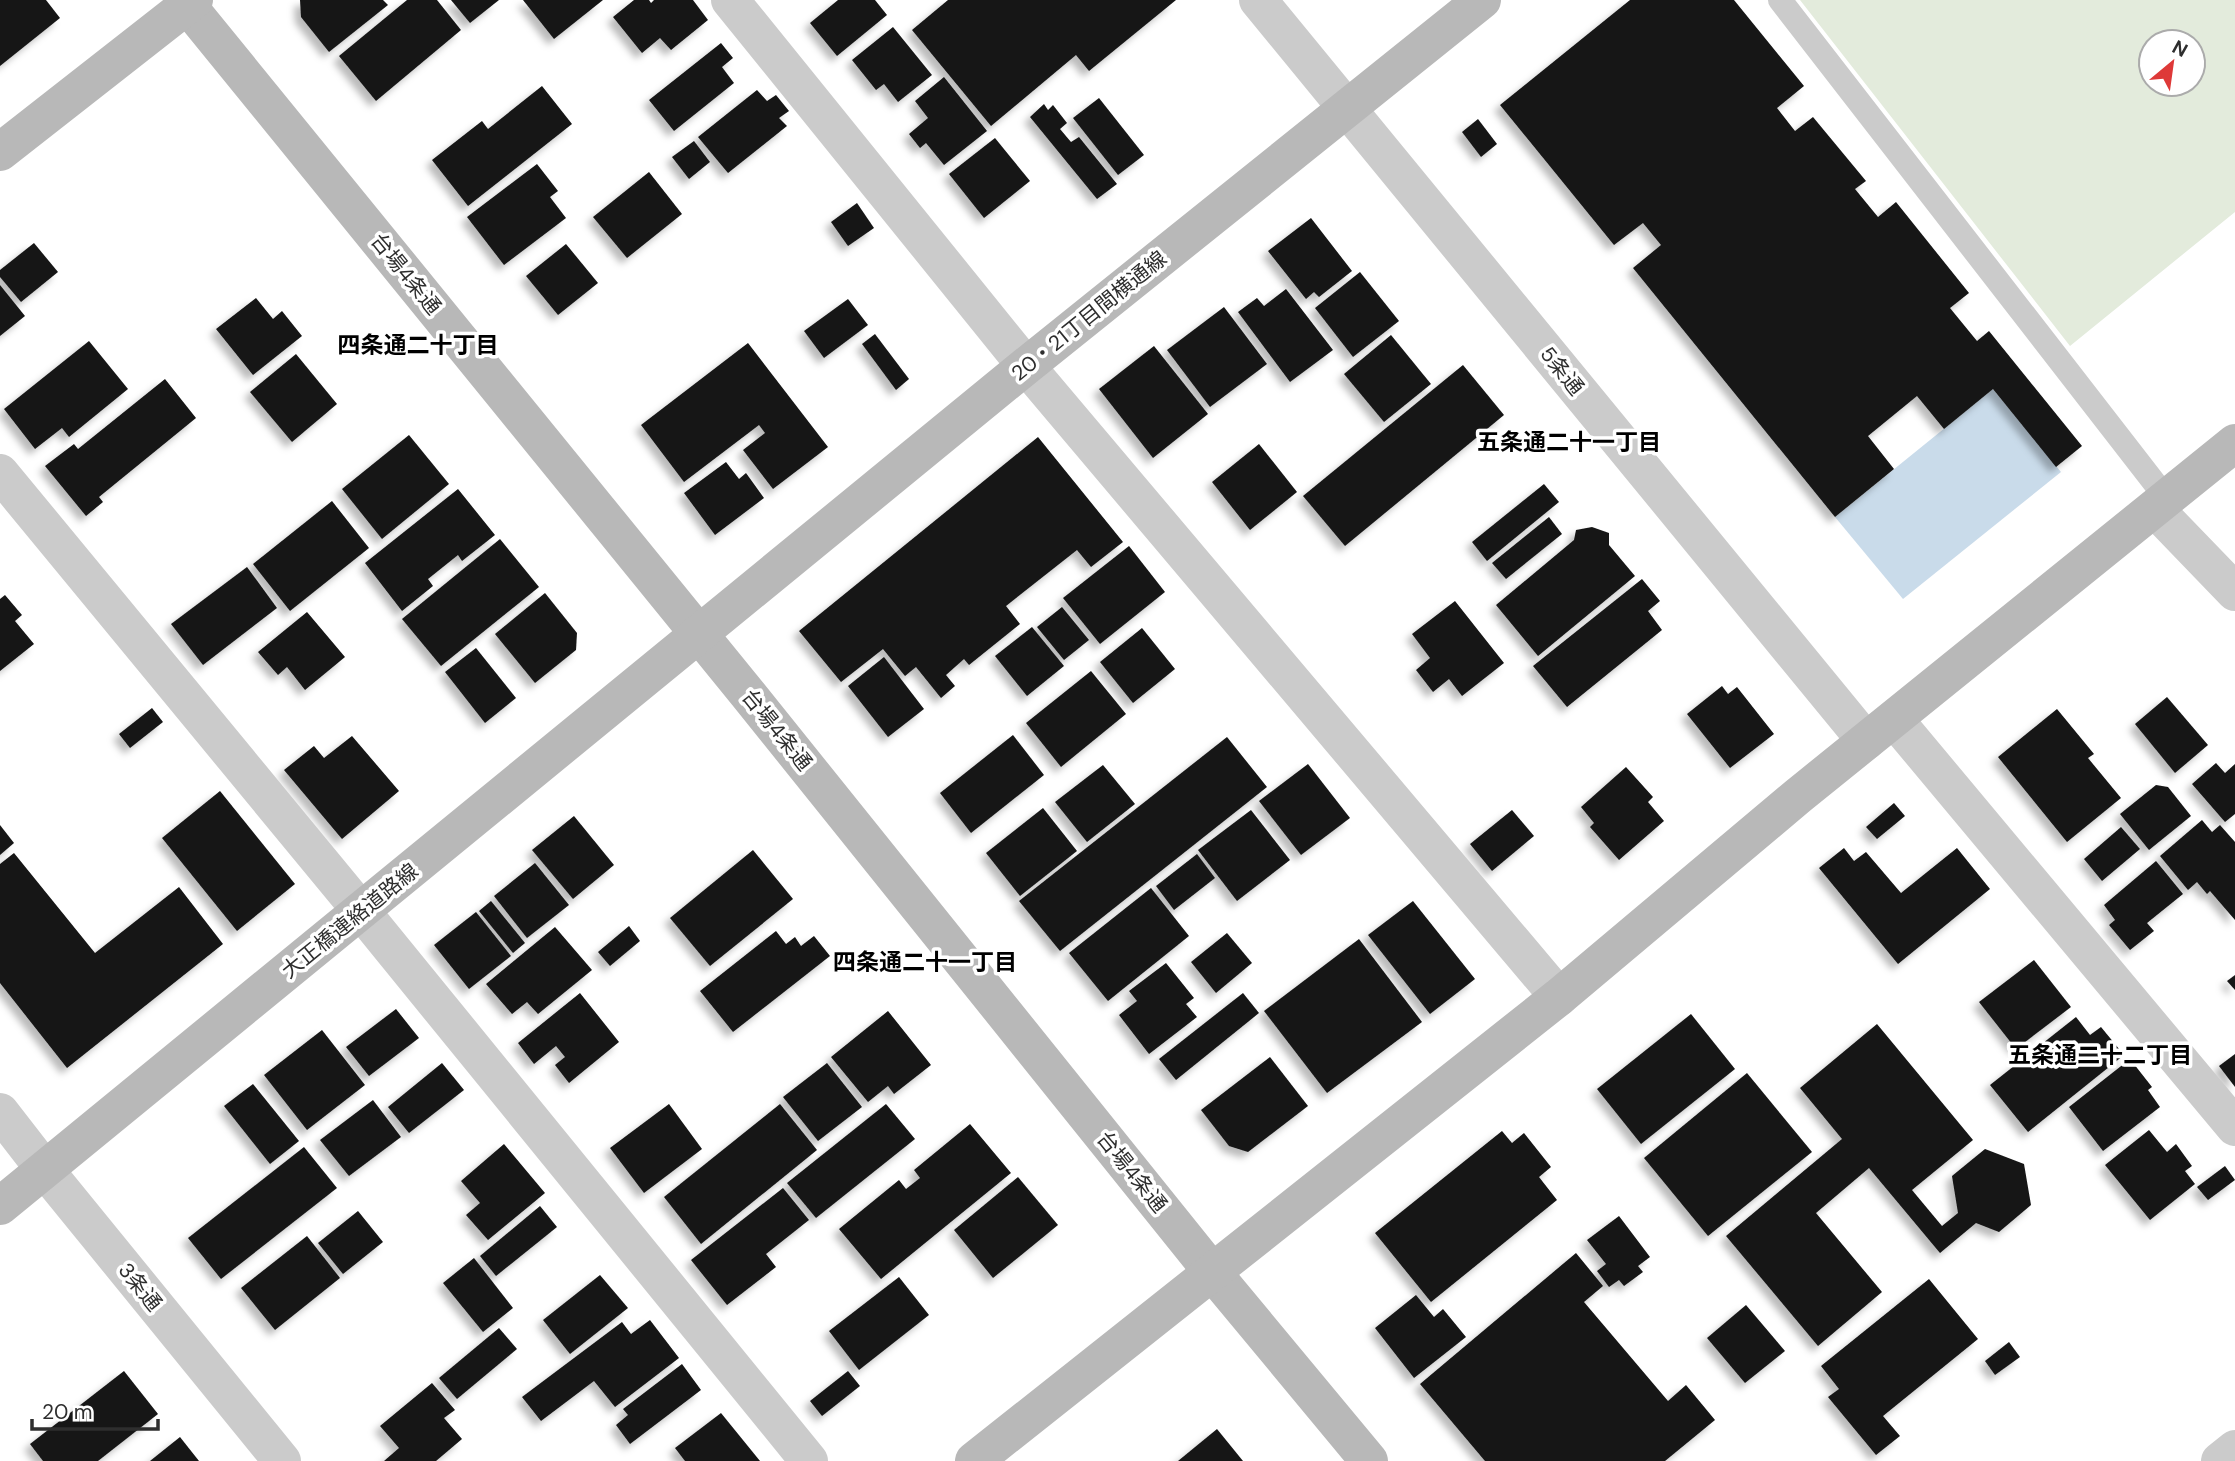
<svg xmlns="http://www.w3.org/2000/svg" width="2235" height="1461" font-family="'DM Sans','Noto Sans JP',sans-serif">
<defs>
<filter id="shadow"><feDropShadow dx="-6" dy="6" stdDeviation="3.5" flood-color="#0004"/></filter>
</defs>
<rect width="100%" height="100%" fill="#fff"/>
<path fill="#e3ebdc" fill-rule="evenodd" d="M 1800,0 L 2235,0 L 2235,212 L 2070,346 ZM 2151,42 L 2193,42 L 2193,84 L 2151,84 Z"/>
<polygon fill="#c9dbea" points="1993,389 2061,472 1903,599 1835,517"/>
<g fill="#151515" filter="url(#shadow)">
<polygon points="0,0 46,0 60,18 0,66"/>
<polygon points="300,0 383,0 388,5 329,52 301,17"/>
<polygon points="407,0 437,0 461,30 376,101 339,56"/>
<polygon points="451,0 499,0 470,23"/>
<polygon points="523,0 603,0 554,39"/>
<polygon points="634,0 649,0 651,3 654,0 693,0 708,20 671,50 660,38 642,53 613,17"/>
<polygon points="838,0 875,0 887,15 837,56 810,23"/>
<polygon points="948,0 1176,0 1089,71 1076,55 991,126 912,30"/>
<polygon points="1630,0 1734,0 1804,86 1777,108 1795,131 1813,117 1866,181 1855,189 1878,217 1896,202 1969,293 1950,308 1977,341 1989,331 2082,446 2056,467 1993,389 1944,429 1917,396 1868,436 1894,469 1835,517 1633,268 1661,245 1643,223 1614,245 1500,105"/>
<polygon points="893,27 932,75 898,102 884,84 876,90 852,60"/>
<polygon points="721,43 733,58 722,67 734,83 674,131 649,100"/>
<polygon points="944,77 987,131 944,165 926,143 920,148 909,134 928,118 915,101"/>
<polygon points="542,86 572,124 468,206 432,160 482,121 488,129"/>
<polygon points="757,90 767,101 776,95 789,111 779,118 787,126 728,173 698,137"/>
<polygon points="1099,98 1144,155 1118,175 1073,118"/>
<polygon points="1044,104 1048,110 1053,105 1067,123 1060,129 1071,142 1079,137 1117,184 1097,199 1030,117"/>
<polygon points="1478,119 1497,144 1481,157 1462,132"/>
<polygon points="995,138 1030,181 984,218 949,174"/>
<polygon points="694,141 710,162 689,179 672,157"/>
<polygon points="537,164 558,191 550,197 566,218 504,265 467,217"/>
<polygon points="649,172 682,214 627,258 593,217"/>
<polygon points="857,203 874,228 848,246 831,222"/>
<polygon points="1311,218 1352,271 1319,297 1314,292 1306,299 1268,251"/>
<polygon points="34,243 58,272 21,302 0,277 0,270"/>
<polygon points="566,244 598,283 558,315 526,276"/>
<polygon points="1360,272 1399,321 1353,357 1315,308"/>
<polygon points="0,285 25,316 0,336"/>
<polygon points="1286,289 1333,350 1290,382 1238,312 1257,298 1264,306"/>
<polygon points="256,298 273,319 282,311 302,336 253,375 216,329"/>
<polygon points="848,299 868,325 824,358 804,331"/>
<polygon points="1224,307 1267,364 1210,407 1167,350"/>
<polygon points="875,334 909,379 896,390 862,344"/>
<polygon points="1391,335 1431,384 1384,422 1344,374"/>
<polygon points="89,341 128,389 69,437 62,428 35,449 4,409"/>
<polygon points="748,343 828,447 773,489 743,450 765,433 759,425 684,482 641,425"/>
<polygon points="1154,346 1208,414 1153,458 1099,389"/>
<polygon points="296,354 337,404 292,442 250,392"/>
<polygon points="1463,365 1504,415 1345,546 1303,496"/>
<polygon points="165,379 196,418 99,497 103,502 86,516 45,466 74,444 78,449"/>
<polygon points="409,435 449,484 382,539 342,489"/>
<polygon points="1038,437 1123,542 1091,567 1077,550 1006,606 1020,624 969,665 964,659 946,675 955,686 941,698 916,667 905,676 883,649 841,682 799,631"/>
<polygon points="1259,444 1297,492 1250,530 1212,482"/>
<polygon points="726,462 739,479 746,473 764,498 715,535 684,493"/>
<polygon points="1544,484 1559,502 1487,561 1472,542"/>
<polygon points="458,489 495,535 462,561 458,555 428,579 433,586 402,611 365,563"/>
<polygon points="332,501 369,548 290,611 253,564"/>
<polygon points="1549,517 1562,534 1506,579 1492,563"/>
<polygon points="1592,527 1609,533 1609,545 1635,576 1538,656 1496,605 1574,540 1576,530"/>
<polygon points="500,539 539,587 441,666 402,619"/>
<polygon points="1129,546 1165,592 1100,644 1063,598"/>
<polygon points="247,567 277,608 203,665 171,624"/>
<polygon points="1642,579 1660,601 1648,611 1662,630 1567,707 1533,666"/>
<polygon points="545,593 577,633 576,650 535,683 495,634"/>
<polygon points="5,595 22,615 15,621 34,644 0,671 0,599"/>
<polygon points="1455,601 1504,663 1462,696 1449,679 1433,692 1416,670 1430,658 1412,634"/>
<polygon points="1062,607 1089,640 1064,660 1037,627"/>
<polygon points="307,612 345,657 305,690 287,667 278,675 258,652"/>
<polygon points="1032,627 1064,666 1027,696 995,656"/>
<polygon points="1142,628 1175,669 1133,703 1100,662"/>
<polygon points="476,648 516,698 485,723 445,672"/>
<polygon points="884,657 924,709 888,737 848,686"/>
<polygon points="1091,671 1126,714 1061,767 1026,723"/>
<polygon points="1722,686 1728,694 1737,687 1774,734 1730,768 1687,714"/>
<polygon points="2167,697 2208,745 2175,773 2135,724"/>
<polygon points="152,708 163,722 130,748 119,734"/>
<polygon points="2057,709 2094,754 2088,758 2121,798 2067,842 1998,757"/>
<polygon points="1013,735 1044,775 971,833 940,793"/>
<polygon points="352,736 399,791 342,839 284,770 314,746 324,758"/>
<polygon points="1227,737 1267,787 1060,951 1019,901"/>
<polygon points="2216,763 2225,773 2235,764 2235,814 2225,822 2192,784"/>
<polygon points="1308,764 1350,818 1301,855 1259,801"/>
<polygon points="1103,765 1135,804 1087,842 1055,802"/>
<polygon points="1626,767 1653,797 1648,802 1664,821 1619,860 1590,827 1594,823 1581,807"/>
<polygon points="2156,785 2168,787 2191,816 2149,850 2120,814"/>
<polygon points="220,791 295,884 237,931 162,838"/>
<polygon points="1894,803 1905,816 1877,839 1866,827"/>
<polygon points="1043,808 1077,851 1020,896 986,853"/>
<polygon points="1251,810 1290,860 1237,901 1198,850"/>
<polygon points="1512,810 1534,836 1492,871 1470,844"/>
<polygon points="574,816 614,865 573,899 532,850"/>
<polygon points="2202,820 2212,832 2220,825 2235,842 2235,920 2210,891 2207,894 2197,882 2188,890 2160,856"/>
<polygon points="0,825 14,843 0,855"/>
<polygon points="2121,827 2140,849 2102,881 2084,859"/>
<polygon points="1844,848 1854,861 1866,852 1901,893 1957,848 1990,889 1898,964 1819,868"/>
<polygon points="753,850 793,899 710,966 670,918"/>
<polygon points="14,853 95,953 179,887 223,944 67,1068 0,983 0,864"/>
<polygon points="1197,854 1215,878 1174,910 1156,886"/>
<polygon points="2156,861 2183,894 2147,923 2154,931 2130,950 2109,925 2115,920 2104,905"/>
<polygon points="535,863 569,905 527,938 494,896"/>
<polygon points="1151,888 1189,936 1108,1001 1069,953"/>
<polygon points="491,901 525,943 513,953 479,911"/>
<polygon points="1413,901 1475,979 1430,1014 1368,935"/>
<polygon points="476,912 511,956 469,989 434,945"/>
<polygon points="629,926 640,941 610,966 598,952"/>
<polygon points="555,927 592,970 538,1014 527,1002 512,1014 486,984"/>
<polygon points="776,931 786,944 795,937 801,946 814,936 830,956 733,1032 700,991"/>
<polygon points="1227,933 1252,963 1216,993 1191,962"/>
<polygon points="1359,939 1422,1022 1327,1093 1264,1011"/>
<polygon points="2034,960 2071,1007 2016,1049 1979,1002"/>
<polygon points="1166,963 1194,998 1186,1004 1197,1017 1149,1054 1119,1015 1137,1001 1129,991"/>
<polygon points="2235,975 2235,990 2227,981"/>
<polygon points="580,993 619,1042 569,1083 555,1065 565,1057 556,1046 534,1064 518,1043"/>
<polygon points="1243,993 1259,1013 1176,1080 1159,1059"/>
<polygon points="396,1009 419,1038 369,1076 346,1047"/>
<polygon points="888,1011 931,1065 894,1094 888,1086 868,1102 831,1057"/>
<polygon points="1691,1014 1735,1069 1641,1144 1597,1089"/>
<polygon points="2076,1017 2090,1035 2101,1027 2124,1055 2028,1132 1990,1085"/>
<polygon points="1877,1024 1973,1140 1912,1190 1942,1226 1958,1213 1952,1176 1985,1149 2024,1164 2031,1205 1999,1232 1976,1223 1940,1253 1869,1168 1816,1213 1882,1292 1818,1346 1726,1236 1842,1139 1800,1088"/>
<polygon points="322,1030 365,1085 307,1130 264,1075"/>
<polygon points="2235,1054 2235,1087 2219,1066"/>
<polygon points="1270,1057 1308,1106 1248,1152 1229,1146 1201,1110"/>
<polygon points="2130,1059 2152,1087 2148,1090 2160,1107 2103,1151 2069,1107"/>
<polygon points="442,1063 464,1090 409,1133 388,1107"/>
<polygon points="827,1063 862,1107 818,1141 783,1097"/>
<polygon points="1747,1073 1812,1152 1708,1236 1644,1158"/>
<polygon points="253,1084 299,1141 270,1164 224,1106"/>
<polygon points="373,1100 401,1137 349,1176 320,1140"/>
<polygon points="669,1104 702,1149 644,1193 610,1148"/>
<polygon points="780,1104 817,1150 701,1244 664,1197"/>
<polygon points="886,1104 915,1139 816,1218 787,1183"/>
<polygon points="970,1124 1011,1173 881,1279 839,1229 899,1180 906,1189 920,1178 914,1170"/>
<polygon points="2149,1130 2167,1152 2176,1144 2192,1166 2185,1171 2195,1184 2150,1220 2105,1165"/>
<polygon points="1502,1131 1512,1143 1524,1133 1551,1167 1539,1177 1557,1200 1431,1302 1375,1233"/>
<polygon points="504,1144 545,1193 488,1240 466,1215 480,1203 461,1181"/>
<polygon points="304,1147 337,1188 221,1279 188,1238"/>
<polygon points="2225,1166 2235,1180 2208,1200 2197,1187"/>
<polygon points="1018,1177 1058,1225 993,1278 954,1230"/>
<polygon points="783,1188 809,1220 766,1254 776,1267 727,1305 691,1260"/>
<polygon points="540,1206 557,1227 496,1276 480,1256"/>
<polygon points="358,1211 383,1242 343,1274 318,1243"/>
<polygon points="1619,1216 1650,1257 1638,1266 1643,1272 1624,1286 1619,1280 1609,1287 1597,1271 1606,1264 1587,1240"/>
<polygon points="307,1236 340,1278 275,1330 241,1288"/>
<polygon points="1576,1253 1603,1286 1584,1302 1668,1401 1686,1385 1715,1420 1665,1461 1485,1461 1420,1384"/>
<polygon points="474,1258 513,1308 483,1332 443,1283"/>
<polygon points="600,1275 628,1308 570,1354 543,1320"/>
<polygon points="899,1277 929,1315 859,1370 829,1331"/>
<polygon points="1929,1279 1978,1339 1883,1416 1900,1436 1876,1455 1828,1397 1839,1389 1821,1366"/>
<polygon points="1416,1295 1434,1317 1443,1309 1466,1337 1414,1378 1375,1328"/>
<polygon points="1746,1305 1785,1351 1745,1383 1707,1338"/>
<polygon points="650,1320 679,1358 615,1407 594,1381 541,1421 522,1397 622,1322 631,1334"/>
<polygon points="499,1328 517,1349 457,1399 439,1378"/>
<polygon points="2009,1342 2020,1357 1995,1375 1985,1361"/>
<polygon points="682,1364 701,1390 630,1444 616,1425 628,1415 623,1409"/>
<polygon points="124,1371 158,1414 98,1461 43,1461 30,1444"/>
<polygon points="848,1371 860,1386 822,1416 810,1401"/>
<polygon points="432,1383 455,1410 444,1418 462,1439 436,1461 384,1461 399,1448 380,1426"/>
<polygon points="721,1413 760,1461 685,1461 675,1448"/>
<polygon points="1217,1429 1243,1461 1178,1461"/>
<polygon points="180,1437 199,1461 150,1461"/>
</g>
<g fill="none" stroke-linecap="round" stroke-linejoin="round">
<polyline stroke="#cbcbcb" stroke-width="24" points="1780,0 2167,499"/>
<g stroke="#cbcbcb" stroke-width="38">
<polyline points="730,0 1026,366 1559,997"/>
<polyline points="1258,0 1866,741"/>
<polyline points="0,473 362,912 809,1461"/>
<polyline points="2155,509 2235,592"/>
<polyline points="1894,719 2235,1127"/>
<polyline points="0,1112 45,1170 282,1461"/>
<polyline points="2220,1461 2235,1449"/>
</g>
<g stroke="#b8b8b8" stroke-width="38">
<polyline points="183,0 747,693 1213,1273 1369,1461"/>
<polyline points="0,152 194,0"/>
<polyline points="0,1206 1026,366 1482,0"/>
<polyline points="974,1461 1559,997 1798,796 2235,443"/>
</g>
</g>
<g text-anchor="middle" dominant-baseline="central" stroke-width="7" stroke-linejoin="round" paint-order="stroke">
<g font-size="21" fill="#2e2e2e" stroke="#fff">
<text transform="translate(406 274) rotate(51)">台場4条通</text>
<text transform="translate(1089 316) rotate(-39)">20・21丁目間横通線</text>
<text transform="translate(1562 371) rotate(51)">5条通</text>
<text transform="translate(777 730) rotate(51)">台場4条通</text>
<text transform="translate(350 921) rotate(-39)">大正橋連絡道路線</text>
<text transform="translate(1132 1172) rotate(51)">台場4条通</text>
<text transform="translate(140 1287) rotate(51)">3条通</text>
</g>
<g font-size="23" font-weight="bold" fill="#000" stroke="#fff">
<text x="418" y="345">四条通二十丁目</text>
<text x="1569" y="442">五条通二十一丁目</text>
<text x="925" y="962">四条通二十一丁目</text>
<text x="2100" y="1055">五条通二十二丁目</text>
</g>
</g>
<g transform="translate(2172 63) rotate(29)"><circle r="33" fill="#ffffff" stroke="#ababab" stroke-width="2"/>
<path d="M0-5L12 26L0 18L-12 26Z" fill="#de3938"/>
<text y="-10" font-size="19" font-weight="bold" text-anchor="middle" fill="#2e2e2e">N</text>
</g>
<path d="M32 1419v10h126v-10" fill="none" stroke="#2e2e2e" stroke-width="3.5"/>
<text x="42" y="1419" font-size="21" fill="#2e2e2e" stroke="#ffffff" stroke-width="5" paint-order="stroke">20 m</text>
</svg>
